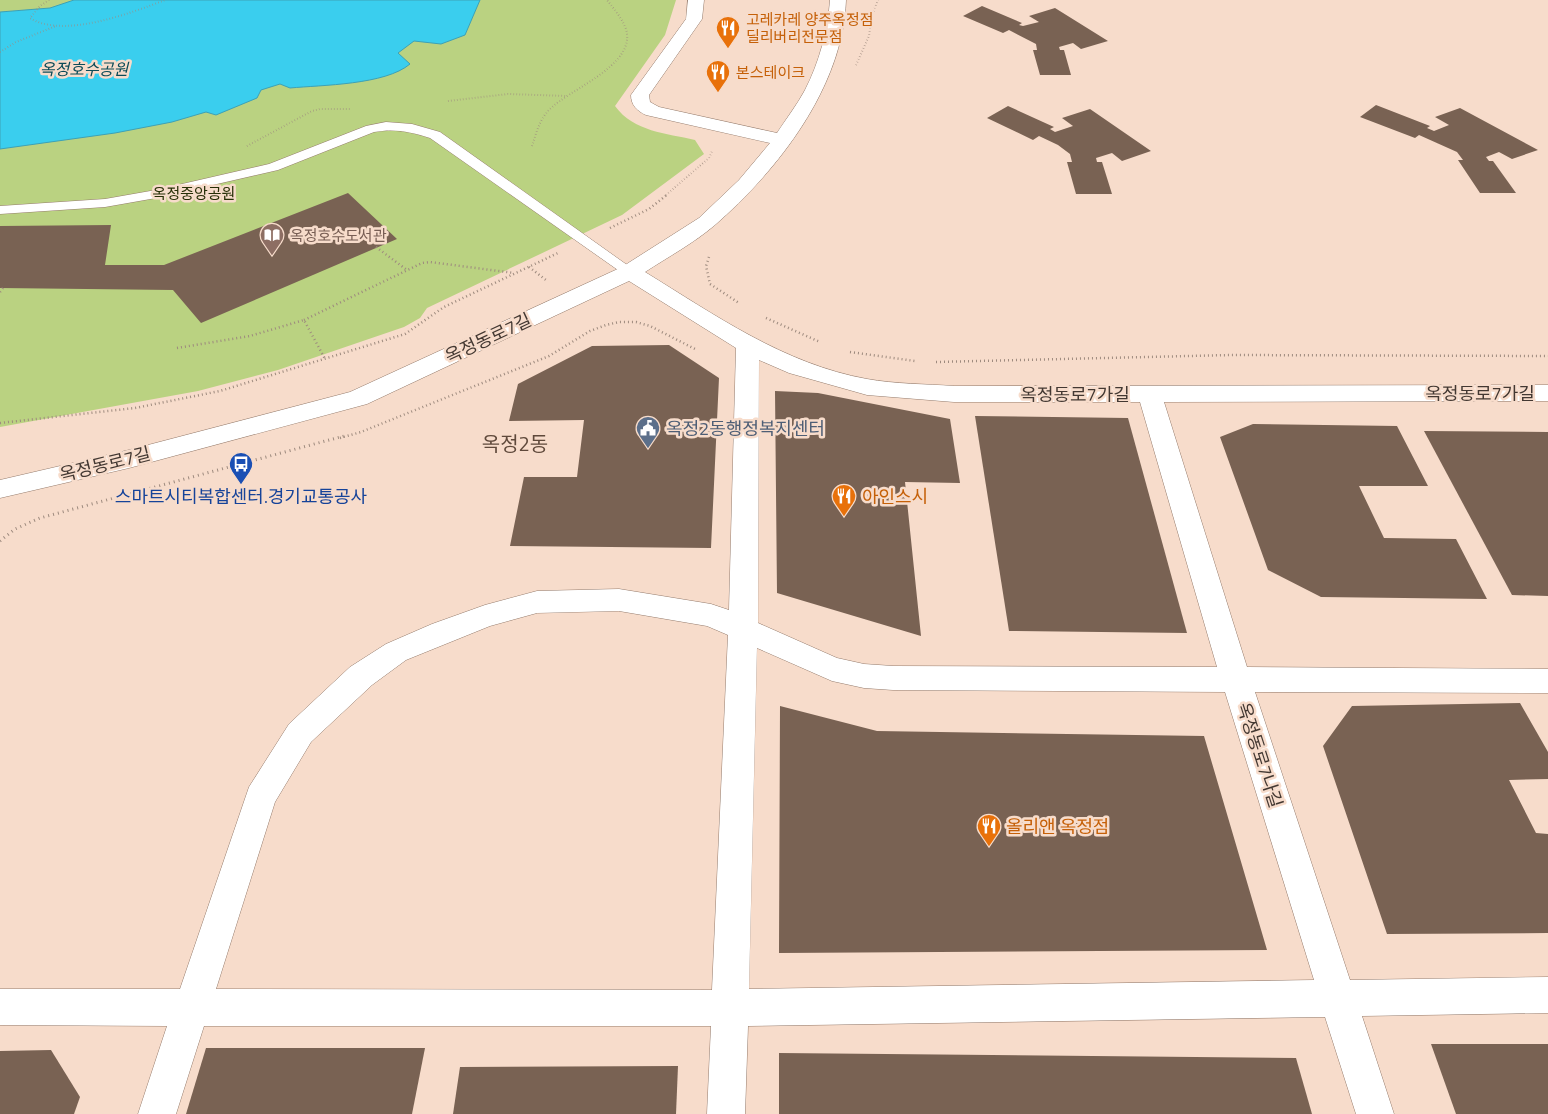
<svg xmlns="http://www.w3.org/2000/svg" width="1548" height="1114" font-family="'Titillium Web','Noto Sans KR',sans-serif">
<rect width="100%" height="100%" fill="#f7dccb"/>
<path fill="#bad281" d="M 0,0 L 676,0 L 665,35 L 615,106 C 634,132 666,133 695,140 L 704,154 L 622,215 L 427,308 L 420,318 L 404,327 L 278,370 L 198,391 L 0,427 Z"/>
<path fill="#3aceee" stroke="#3da1b6" d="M 74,0 L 480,0 L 465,35 L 441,44 L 414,41 L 398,53 L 410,64 C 385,85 322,85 290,88 L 280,84 L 261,90 L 257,98 L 216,115 L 206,112 L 172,122 L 115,133 L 0,149 L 0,12 L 50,8 Z"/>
<g fill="#796253">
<polygon points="982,6 1022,23 1019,25 1023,26 1039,22 1029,16 1055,8 1108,41 1081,49 1073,43 1059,47 1060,50 1064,50 1071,75 1040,75 1033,50 1037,50 1036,44 1009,30 1003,33 963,16"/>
<polygon points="1376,105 1430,126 1427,128 1434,131 1449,125 1435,117 1460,108 1538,150 1512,159 1499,152 1486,157 1489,161 1493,161 1516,193 1480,193 1458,160 1463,160 1457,152 1419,135 1415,138 1360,117"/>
<polygon points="1008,106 1054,127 1050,129 1055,132 1073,126 1062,118 1090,109 1151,151 1122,161 1112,153 1096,158 1097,162 1102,162 1112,194 1076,194 1067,162 1072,162 1070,154 1058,145 1039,136 1033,140 987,118"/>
<polygon points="348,193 397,239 201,323 173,290 0,288 0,226 111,225 105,265 164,265"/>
<polygon points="669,345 719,378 711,548 510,546 524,477 577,477 584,420 509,421 518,384 592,346"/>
<polygon points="775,391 818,393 950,419 960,483 905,482 921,636 777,593"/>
<polygon points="975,416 1128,418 1187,633 1009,631"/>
<polygon points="1253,424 1397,426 1428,486 1359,486 1384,538 1456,539 1487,599 1321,597 1268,570 1220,437"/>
<polygon points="1424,431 1548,432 1548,596 1512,595"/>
<polygon points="1520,703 1548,752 1548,779 1509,780 1536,833 1548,834 1548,933 1387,934 1323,746 1352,706"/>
<polygon points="780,706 877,731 1204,736 1267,950 779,953"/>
<polygon points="1431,1044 1548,1044 1548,1114 1456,1114"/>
<polygon points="206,1048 425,1048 412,1114 186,1114"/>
<polygon points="51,1050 80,1097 74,1114 0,1114 0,1051"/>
<polygon points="779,1053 1296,1058 1312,1114 779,1114"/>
<polygon points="678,1066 676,1114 453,1114 460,1067"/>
</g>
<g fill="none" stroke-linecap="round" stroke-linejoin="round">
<g stroke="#957c6d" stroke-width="1">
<path id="lane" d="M 386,122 L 412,124 L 440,132 L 637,272 L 635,275 L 625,275 L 430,138 C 412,132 394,128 374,132 L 278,170 L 156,198 L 105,207 L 0,214 L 0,206 L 105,199 L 156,190 L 269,164 L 366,126 Z"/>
</g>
<g stroke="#957c6d" stroke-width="1">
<path id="street" d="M 688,0 L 704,0 L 702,19 L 649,95 L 650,102 L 659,107 L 777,133 C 786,119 797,105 805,90 C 819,63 828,30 830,0 L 846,0 C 843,87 778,170 715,225 C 694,243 668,257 645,272 C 715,315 784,364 867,379 C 895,384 925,384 954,386 L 1548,385 L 1548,401 L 1164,402 L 1247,667 L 1548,669 L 1548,693 L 1255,692 L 1350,980 L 1548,977 L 1548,1013 L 1362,1016 L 1394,1114 L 1356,1114 L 1325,1017 L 748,1026 L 745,1114 L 707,1114 L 711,1026 L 204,1026 L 176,1114 L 138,1114 L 167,1026 L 0,1025 L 0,989 L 180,989 L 249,787 L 289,724 L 350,667 L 386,644 L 432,624 L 485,605 L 537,591 L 619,589 L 711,604 L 729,610 L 736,348 L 629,281 L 367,404 L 129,468 L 0,498 L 0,480 L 129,450 L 350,392 L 622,267 L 699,218 L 739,180 L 770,143 L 646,115 C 637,111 631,105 631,95 L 686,19 ZM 759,360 L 789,373 L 867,395 L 954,402 L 1140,402 L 1217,667 L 893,666 L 864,664 L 837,658 L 758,623 ZM 619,611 L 707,626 L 728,635 L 712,990 L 216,989 L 275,802 L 311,742 L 372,685 L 406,660 L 490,626 L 537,613 ZM 757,648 L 832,681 L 864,688 L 893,690 L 1225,692 L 1314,980 L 749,989 Z"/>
</g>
<g stroke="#9d8a7e" stroke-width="2" stroke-dasharray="0.5 2.5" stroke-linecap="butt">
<path d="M 49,0 L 40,6 L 30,18 C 63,39 131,13 165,0"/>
<polyline points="0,52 16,42 56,26"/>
<polyline points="856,65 869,36 872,15 878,0"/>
<polyline points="448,101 508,94 567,96"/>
<polyline points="247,146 312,111 320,109 351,109"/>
<path d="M 532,146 C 536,134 539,121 548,111 C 568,89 637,66 626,29 C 622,18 614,9 607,0"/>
<polyline points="666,195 709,158 712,151"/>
</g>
<g stroke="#9d8a7e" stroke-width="2.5" stroke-dasharray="1 3" stroke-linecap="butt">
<polyline points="610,228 649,209 668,194"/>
<polyline points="376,247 407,270"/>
<polyline points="709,257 706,266 710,284 739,303"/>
<polyline points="529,267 546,280"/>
<polyline points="0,292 3,288"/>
<polyline points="766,318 820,342"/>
<polyline points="304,320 422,263 430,262 514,273"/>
<polyline points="177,348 250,336 304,320 325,359"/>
<polyline points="850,352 915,361"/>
<polyline points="936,362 1231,355 1548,356"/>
<polyline points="0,423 135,408 220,391 405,334 444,307 558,253"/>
<polyline points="340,438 361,432 549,356 590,331 606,325 619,322 636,322 650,326 697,350"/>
</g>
<polyline stroke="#9d8a7e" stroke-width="3" stroke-dasharray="1 4" stroke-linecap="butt" points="0,541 15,529 40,518 344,436"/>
<use href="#lane" fill="#fff" fill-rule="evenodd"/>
<use href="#street" fill="#fff" fill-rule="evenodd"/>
</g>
<defs>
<g id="restaurant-pin" transform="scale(1.25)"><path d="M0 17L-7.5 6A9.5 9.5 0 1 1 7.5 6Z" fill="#e8710a" stroke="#f7dccb"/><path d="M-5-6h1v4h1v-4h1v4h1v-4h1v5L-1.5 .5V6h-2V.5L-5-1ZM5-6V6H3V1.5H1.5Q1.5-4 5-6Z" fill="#fff"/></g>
<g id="library-pin" transform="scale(1.25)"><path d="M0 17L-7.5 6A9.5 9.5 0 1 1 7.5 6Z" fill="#8d6e63" stroke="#f7dccb"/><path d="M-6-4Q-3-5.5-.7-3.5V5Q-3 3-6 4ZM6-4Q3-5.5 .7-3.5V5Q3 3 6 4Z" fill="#fff"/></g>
<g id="civic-pin" transform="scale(1.25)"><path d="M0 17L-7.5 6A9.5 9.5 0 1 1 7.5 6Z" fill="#5c6f8a" stroke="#f7dccb"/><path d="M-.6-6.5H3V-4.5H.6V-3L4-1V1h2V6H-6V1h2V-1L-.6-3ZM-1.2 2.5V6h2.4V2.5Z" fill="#fff"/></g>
<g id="bus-pin" transform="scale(1.25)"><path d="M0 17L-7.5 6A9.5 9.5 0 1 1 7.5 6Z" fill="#1a4fb4" stroke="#f7dccb"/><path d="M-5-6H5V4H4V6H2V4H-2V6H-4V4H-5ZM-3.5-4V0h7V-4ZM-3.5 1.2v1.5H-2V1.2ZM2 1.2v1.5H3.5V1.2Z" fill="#fff"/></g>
</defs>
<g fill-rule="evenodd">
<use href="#restaurant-pin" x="728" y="28"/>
<use href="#restaurant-pin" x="718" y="72"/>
<use href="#library-pin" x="272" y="235"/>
<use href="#civic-pin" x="648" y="428"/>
<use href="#bus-pin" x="241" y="464"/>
<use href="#restaurant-pin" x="844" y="496"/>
<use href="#restaurant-pin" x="989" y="826"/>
</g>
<g text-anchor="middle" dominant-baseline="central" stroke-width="5" stroke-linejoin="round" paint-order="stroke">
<g font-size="15" fill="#c56008" stroke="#f7dccb" text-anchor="start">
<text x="746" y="19">고레카레 양주옥정점<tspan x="746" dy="17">딜리버리전문점</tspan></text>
<text x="736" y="72">본스테이크</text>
</g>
<g font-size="15" fill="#262f06" stroke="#f7dccb">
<text x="194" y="193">옥정중앙공원</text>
</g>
<g font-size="15" fill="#785e54" stroke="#f7dccb" text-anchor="start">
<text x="290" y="235">옥정호수도서관</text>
</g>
<g font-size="16" font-style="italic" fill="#0c4b58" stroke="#f7dccb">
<text x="84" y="69">옥정호수공원</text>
</g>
<g font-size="18" fill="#433832" stroke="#f7dccb">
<text transform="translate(488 338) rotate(-25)">옥정동로7길</text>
<text x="1480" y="393">옥정동로7가길</text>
<text x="1075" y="394">옥정동로7가길</text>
<text transform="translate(105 464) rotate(-14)">옥정동로7길</text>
<text transform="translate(1260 755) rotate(72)">옥정동로7나길</text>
</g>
<g font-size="18" fill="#4e5e75" stroke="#f7dccb" text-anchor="start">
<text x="666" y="428">옥정2동행정복지센터</text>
</g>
<g font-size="18" fill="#164399" stroke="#f7dccb">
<text x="241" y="496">스마트시티복합센터.경기교통공사</text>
</g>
<g font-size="18" fill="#c56008" stroke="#f7dccb" text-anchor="start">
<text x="862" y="496">아인스시</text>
<text x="1006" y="826">올리앤 옥정점</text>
</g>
<g font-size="20" fill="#5f493b" stroke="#f7dccb">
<text x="515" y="443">옥정2동</text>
</g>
</g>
</svg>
